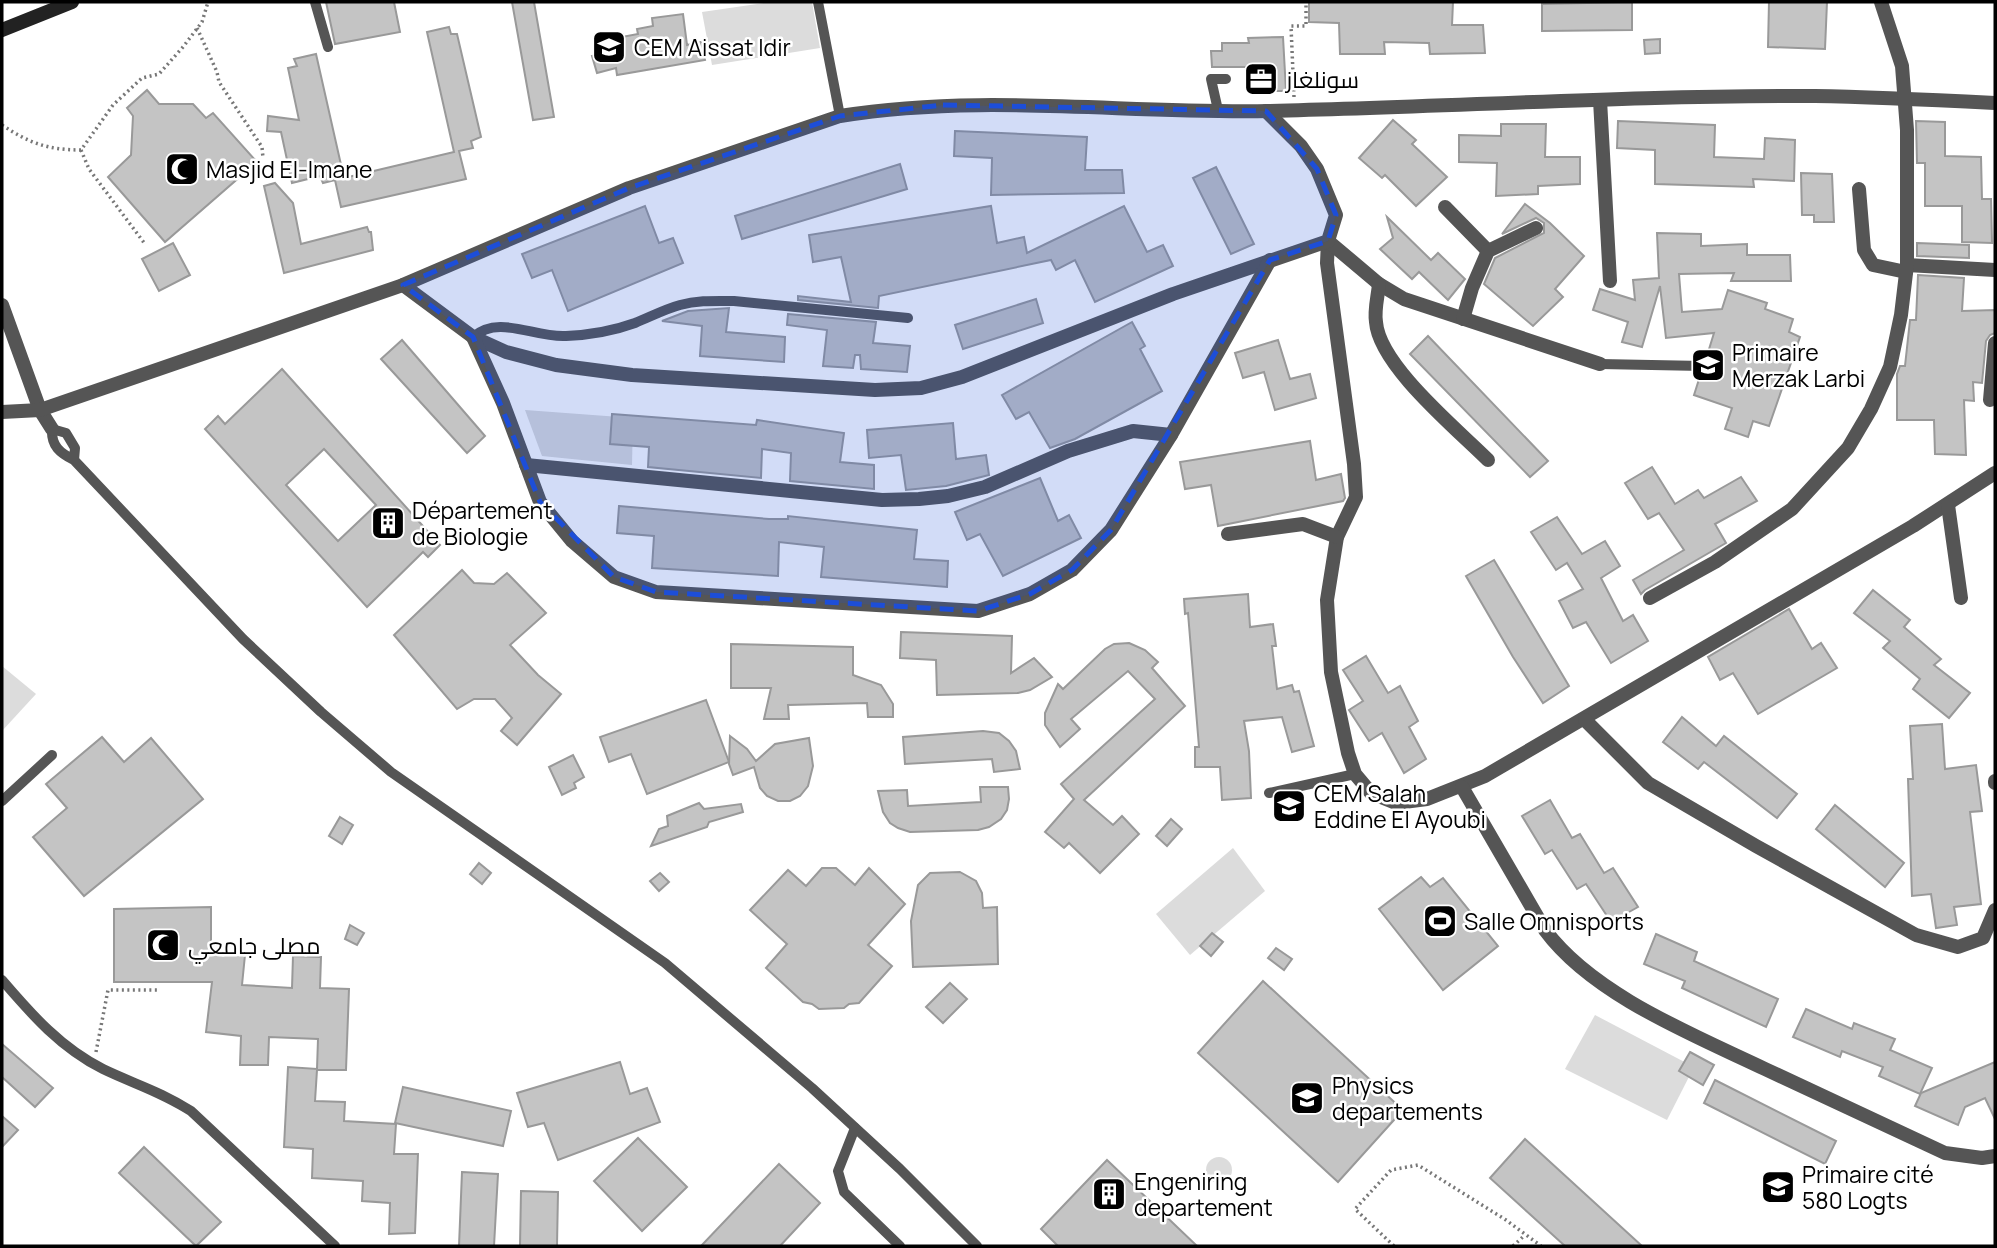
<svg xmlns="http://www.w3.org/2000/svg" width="1997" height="1248" font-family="Manrope,Cairo,sans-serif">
<rect width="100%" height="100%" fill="#fff"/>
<g fill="#dcdcdc">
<polygon points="771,2 812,2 820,48 712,65 702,12"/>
<polygon points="525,410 633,418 632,465 542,456"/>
<polygon points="2,666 36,694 2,731"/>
<polygon points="1233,848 1265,891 1190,955 1156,914"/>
<polygon points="1595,1015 1694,1067 1667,1120 1565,1069"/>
<circle cx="1219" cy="1170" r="13"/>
</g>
<g fill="#c4c4c4" stroke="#999" stroke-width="2" fill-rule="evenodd">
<polygon points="326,2 394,2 400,32 335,44"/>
<polygon points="512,2 534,2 554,117 533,120"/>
<polygon points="1309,2 1453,2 1452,25 1483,25 1485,53 1430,54 1429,43 1384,42 1385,54 1340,54 1339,23 1309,22"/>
<polygon points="1632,2 1632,30 1542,31 1542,4"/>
<polygon points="1769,2 1827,2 1825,49 1768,47"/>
<polygon points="683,14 687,45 701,42 705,60 617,75 616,68 597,73 592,56 614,51 611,39 638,34 637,29 653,26 652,18"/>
<polygon points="449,27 451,34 457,34 481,137 471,141 473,148 459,151 466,179 341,207 335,180 323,183 320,176 292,183 281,132 267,131 268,116 299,120 288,68 297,66 294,59 316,54 344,178 454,152 427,32"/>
<polygon points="1283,37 1286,91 1247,91 1246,67 1212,67 1211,51 1222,51 1222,43 1249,43 1248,38"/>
<polygon points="1660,39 1660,53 1645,54 1644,40"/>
<polygon points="147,90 159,104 193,104 206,118 213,113 257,162 165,242 108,177 131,155 133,116 127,108"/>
<polygon points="1393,120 1416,140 1412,144 1447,177 1416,206 1385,175 1382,178 1359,158"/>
<polygon points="1618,121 1715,125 1714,157 1764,159 1765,138 1795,140 1794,181 1753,179 1754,187 1655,184 1655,150 1617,148"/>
<polygon points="1916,121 1945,122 1945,156 1981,157 1982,199 1991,199 1992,243 1962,242 1962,206 1925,206 1925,163 1917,163"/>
<polygon points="1501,124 1546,124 1545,157 1580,157 1580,184 1538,186 1538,194 1496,196 1497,163 1459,162 1459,135 1501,136"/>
<polygon points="955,131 1087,137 1085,170 1122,170 1124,193 991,195 992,158 954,156"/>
<polygon points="900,164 907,189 742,239 735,216"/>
<polygon points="1216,167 1254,244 1231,254 1193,178"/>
<polygon points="1801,173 1832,174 1834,222 1814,222 1814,215 1802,215"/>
<polygon points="275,183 293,203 301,244 367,227 369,232 371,232 373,250 284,273 264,186"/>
<polygon points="1525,204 1550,223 1584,256 1555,289 1563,297 1533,326 1484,284 1495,258 1544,233 1544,223 1536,218 1502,234"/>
<polygon points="645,206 659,243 673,238 683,263 568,311 552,270 532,278 522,254"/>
<polygon points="991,206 997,243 1024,237 1027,253 1124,206 1147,252 1163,245 1173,266 1095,302 1075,260 1056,270 1051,260 879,296 878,308 798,300 798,296 851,302 841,257 813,262 809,235"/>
<polygon points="1387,217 1431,260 1438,253 1465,279 1448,300 1419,272 1412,279 1380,249 1393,238"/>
<polygon points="1657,233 1701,234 1701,246 1747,244 1747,255 1790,255 1791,281 1731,281 1734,273 1679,274 1682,312 1722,309 1728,290 1767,303 1765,309 1793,319 1789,332 1800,337 1769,426 1753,421 1748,437 1725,429 1732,408 1694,395 1701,373 1710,369 1710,363 1706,359 1714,333 1666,338 1660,286 1642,347 1622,342 1628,322 1593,310 1600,289 1635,300 1633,280 1659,278"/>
<polygon points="173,243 190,275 159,291 142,259"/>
<polygon points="1917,243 1969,245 1969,258 1917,256"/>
<polygon points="1918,275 1964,278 1962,311 1995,310 1995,333 1990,335 1986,341 1982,383 1973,382 1974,401 1964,400 1966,455 1935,454 1934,420 1897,420 1897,374 1900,366 1905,366 1910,320 1916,320"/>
<polygon points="1036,299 1043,323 963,349 955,325"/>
<polygon points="729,308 726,332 785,337 784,362 700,356 702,326 662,321 688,311"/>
<polygon points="788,314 876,322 873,343 910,346 907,372 861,369 860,355 855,355 853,368 823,366 827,330 787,325"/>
<polygon points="1132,322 1145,346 1140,349 1162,391 1075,439 1050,448 1029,412 1016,419 1002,395"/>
<polygon points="1428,336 1548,461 1530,477 1410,354"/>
<polygon points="402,340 485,436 467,453 381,359"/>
<polygon points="1278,340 1290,379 1310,374 1316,398 1275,410 1264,372 1243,378 1235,353"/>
<path d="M 282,369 L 440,545 L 428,557 L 423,552 L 367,607 L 205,429 L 218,416 L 225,424 ZM 324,449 L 376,505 L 338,541 L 286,485 Z"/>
<polygon points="612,414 756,425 757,420 844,433 840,462 874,465 874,489 790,481 791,453 762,449 761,478 648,467 649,447 610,444"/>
<polygon points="953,423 956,459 986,455 989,475 946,486 906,490 901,455 869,458 867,430"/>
<polygon points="1310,441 1316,480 1341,474 1345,498 1343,501 1218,526 1211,485 1185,489 1180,462"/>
<polygon points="1652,467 1675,504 1698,490 1704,498 1741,477 1757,501 1715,524 1726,543 1645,590 1641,594 1633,580 1684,550 1659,513 1648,519 1625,483"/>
<polygon points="1040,478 1058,521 1069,515 1081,538 1003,576 980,534 967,540 955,512"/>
<polygon points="619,506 769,519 788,519 788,516 917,530 914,559 948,561 947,587 821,577 824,547 779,542 778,576 652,568 654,536 617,533"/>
<polygon points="1557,517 1582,554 1605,541 1620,566 1601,578 1623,621 1633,615 1648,641 1611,663 1586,622 1573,628 1559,601 1583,589 1567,563 1556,570 1531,532"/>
<polygon points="1494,560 1569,686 1543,703 1513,657 1466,576"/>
<polygon points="462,570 474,583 494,584 507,573 546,613 510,645 538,675 561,694 517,745 501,731 512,718 495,699 474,699 457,709 394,635"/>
<polygon points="1873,590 1910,620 1904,627 1941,659 1934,665 1970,693 1949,718 1913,689 1920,679 1883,648 1890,641 1854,613"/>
<polygon points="1248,594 1250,627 1273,624 1276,646 1272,646 1277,689 1292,685 1294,692 1299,691 1314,746 1292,752 1282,717 1244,721 1249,751 1251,798 1222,800 1220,767 1195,767 1195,747 1199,747 1188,613 1185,614 1184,599"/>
<polygon points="1789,609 1812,649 1821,643 1837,668 1758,714 1733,673 1720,680 1708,657"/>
<polygon points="901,632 1012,636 1011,673 1034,658 1052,677 1030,690 1018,693 937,695 936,660 900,658"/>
<polygon points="1129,643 1145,650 1158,662 1152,668 1185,706 1084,800 1113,825 1122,816 1139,834 1100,873 1069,843 1064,848 1045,832 1074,799 1061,784 1155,699 1128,671 1071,719 1080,729 1060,747 1045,725 1045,713 1058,684 1063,689 1105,649 1114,644"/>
<polygon points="731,644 853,647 853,675 881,685 893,704 893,717 868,717 867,703 788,705 789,719 764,719 771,688 731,688"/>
<polygon points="1366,656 1388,693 1400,686 1418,721 1409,727 1426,759 1404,773 1382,733 1369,741 1349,710 1363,701 1343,670"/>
<polygon points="706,700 729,762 647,794 631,754 609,762 600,737"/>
<polygon points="1682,717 1716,746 1724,736 1797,794 1777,818 1704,762 1698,769 1663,742"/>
<polygon points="1942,724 1945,769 1976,765 1982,811 1970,812 1981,904 1954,907 1957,925 1936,928 1931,894 1912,896 1908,779 1913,779 1910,726"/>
<polygon points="983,731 999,733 1009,741 1016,751 1020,769 994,772 992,759 905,764 903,737"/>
<polygon points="730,736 747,749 756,761 775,744 809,738 813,766 808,786 800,796 790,801 778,801 767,796 760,788 754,767 733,775 729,764"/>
<polygon points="102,737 124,762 151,738 203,799 84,896 33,837 67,808 46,784"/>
<polygon points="573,755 584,777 574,783 576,788 562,795 549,767"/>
<polygon points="980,787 1008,787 1009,799 1007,810 1001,819 989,827 978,830 910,832 898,828 890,823 883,812 878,791 907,790 908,806 981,802"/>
<polygon points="1550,800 1572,838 1580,834 1604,873 1613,868 1638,907 1611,922 1586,884 1577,889 1552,850 1545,854 1522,816"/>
<polygon points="699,803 704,809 741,804 743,812 709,822 707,827 651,846 659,829 668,826 667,816"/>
<polygon points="1835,805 1904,863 1885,887 1816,829"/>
<polygon points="340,817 353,825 342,844 329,836"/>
<polygon points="1171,819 1182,829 1167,846 1156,836"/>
<polygon points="479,863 491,873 482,884 470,874"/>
<polygon points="822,868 836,868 855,885 869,868 905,904 868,945 892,966 859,1003 849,1004 844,1008 819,1009 812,1004 803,1002 766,968 787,944 750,910 788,870 806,886"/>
<polygon points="960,872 976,881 982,893 983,908 997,907 998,964 913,967 911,921 918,885 930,873"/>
<polygon points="660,873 669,882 659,891 650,881"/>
<polygon points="1421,877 1430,887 1443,878 1498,946 1443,990 1379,909"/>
<polygon points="211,907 211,951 245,955 242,985 292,988 293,956 321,957 320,988 349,989 346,1070 317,1070 315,1101 345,1102 344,1121 396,1124 394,1154 418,1154 415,1233 389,1234 390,1203 362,1201 363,1181 312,1178 313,1149 284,1147 288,1067 317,1069 318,1039 269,1037 268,1065 240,1065 241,1036 206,1032 212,982 114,982 114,909"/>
<polygon points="350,925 364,933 357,945 345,939"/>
<polygon points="1212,933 1223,942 1211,956 1200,946"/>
<polygon points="1656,934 1697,952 1694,961 1778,999 1766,1027 1682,988 1685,981 1644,964"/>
<polygon points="1276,948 1292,959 1284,970 1268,958"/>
<polygon points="1263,981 1403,1110 1338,1182 1198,1053"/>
<polygon points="950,983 967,999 943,1023 926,1007"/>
<polygon points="1806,1009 1852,1029 1854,1023 1895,1039 1890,1050 1932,1068 1920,1094 1879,1076 1883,1067 1842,1051 1840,1057 1793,1037"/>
<polygon points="2,1044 53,1088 35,1107 2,1077"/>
<polygon points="1690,1052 1714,1065 1703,1085 1679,1071"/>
<polygon points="620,1062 630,1094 647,1088 660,1122 558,1160 544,1123 528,1127 517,1093"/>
<polygon points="1995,1062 1995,1119 1985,1098 1965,1107 1958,1125 1915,1106 1921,1093"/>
<polygon points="1715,1080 1836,1141 1825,1164 1704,1103"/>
<polygon points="403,1087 511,1111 503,1146 395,1123"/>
<polygon points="2,1116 18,1130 2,1147"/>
<polygon points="638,1138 687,1187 642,1231 594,1181"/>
<polygon points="1525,1139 1642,1246 1565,1246 1490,1178"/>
<polygon points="144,1147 221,1222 196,1246 119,1173"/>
<polygon points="1107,1160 1197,1246 1058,1246 1041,1229"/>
<polygon points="779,1164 820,1203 780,1246 701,1246"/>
<polygon points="462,1172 498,1174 494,1246 459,1246"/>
<polygon points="521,1191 558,1192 557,1246 520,1246"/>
</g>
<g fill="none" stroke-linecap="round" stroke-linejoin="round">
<g stroke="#777" stroke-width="3.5" stroke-dasharray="2 3.5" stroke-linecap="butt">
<polyline points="197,28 217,72 219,82 262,147 263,158"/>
<polyline points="1294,97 1291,26 1306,26 1306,2"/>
<path d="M 2,125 C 29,143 48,150 81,150 L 113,105 L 142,78 L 159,74 L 183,47 L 202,22 L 208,2"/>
<polyline points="81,150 89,169 145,244"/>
<polyline points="96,1052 108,990 158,990"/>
<polyline points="1394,1246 1355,1209 1391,1170 1418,1165 1506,1220 1541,1246"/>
<polyline points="1513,1246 1525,1235"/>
</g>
<g stroke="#555" stroke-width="10">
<polyline points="315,2 328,47"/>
<polyline points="818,2 840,116"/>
<polyline points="1218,110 1211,79 1226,79"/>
<path d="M 473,337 C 499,314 534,338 566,336 C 589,335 613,331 635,323 C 650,317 665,309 680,305 C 698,300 716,301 734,301 L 908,318"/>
<polyline points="1600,364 1703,366"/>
<path d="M 74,460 L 75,448 L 66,433 L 52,429 C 51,446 60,453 74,460 L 243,639 L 321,712 L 391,772 L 665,963 L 812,1088 L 900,1169 L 977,1246"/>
<polyline points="1269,793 1355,774"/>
<polyline points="2,801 52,755"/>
<path d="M 2,980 C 32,1015 61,1048 103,1069 C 134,1084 160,1091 191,1111 L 335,1246"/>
<polyline points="855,1128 838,1171 844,1192 900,1246"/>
</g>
<g stroke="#555" stroke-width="14">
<polyline points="1600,100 1610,281"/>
<polyline points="1859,189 1864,250 1873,265 1906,272"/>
<polyline points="1445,207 1488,251"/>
<polyline points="1328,241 1327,263 1354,464 1356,497 1337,537 1327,600 1331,672 1348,753 1355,774 1371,793 1396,803 1427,799 1485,776 1913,526 1995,473"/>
<polyline points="1328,241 1379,284 1404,299 1600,364"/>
<polyline points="1907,265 1995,270"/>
<path d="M 1379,284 C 1378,296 1374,310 1376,322 C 1379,365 1457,429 1488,460"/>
<polyline points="403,285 473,337 506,352 556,365 632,375 875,390 921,388 962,377 1173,294 1328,241 1336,215 1317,169 1301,146 1266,111"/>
<polyline points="2,305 40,410 52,429"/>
<polyline points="1463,319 1472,288 1488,251 1536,228"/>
<polyline points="473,337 503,403 540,502 572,541 614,577 656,592 978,611 1030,594 1072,570 1111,530 1171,435 1270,260"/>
<polyline points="1990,400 1995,343"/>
<path d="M 2,412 L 40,410 L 403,285 L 629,188 L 840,116 C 984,93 1125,114 1269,111 C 1451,107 1633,95 1815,96 C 1875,97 1935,100 1995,103"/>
<polyline points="526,465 882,500 919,499 948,496 985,487 1068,451 1133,431 1171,435"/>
<polyline points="1948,505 1961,598"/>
<polyline points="1228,534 1303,524 1337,537"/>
<polyline points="1650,598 1715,562 1792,509 1848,448 1871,409 1890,367 1901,315 1907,265 1907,130 1902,66 1881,2"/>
<polyline points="1585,720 1648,783 1756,846 1916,935 1958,947 1983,938 1995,910"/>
<polyline points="1995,781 1995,783"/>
<path d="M 1462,787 L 1545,930 C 1593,995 1694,1035 1765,1069 C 1825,1097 1885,1125 1945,1153 L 1982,1158 L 1995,1156"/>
</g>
<polyline stroke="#222" stroke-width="14" points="2,30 72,2"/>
</g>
<path fill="#1d4ed8" fill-opacity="0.2" stroke="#1d4ed8" stroke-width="5" stroke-dasharray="14 9" stroke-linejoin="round" d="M 943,105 L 1266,111 L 1317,169 L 1336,215 L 1328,241 L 1270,260 L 1111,530 L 1072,570 L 1030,594 L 978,611 L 656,592 L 614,577 L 540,502 L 473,337 L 403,285 L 629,188 L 840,116 Z"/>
<defs>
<g id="school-square" transform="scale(1.75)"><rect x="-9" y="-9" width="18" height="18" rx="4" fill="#000" stroke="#fff"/><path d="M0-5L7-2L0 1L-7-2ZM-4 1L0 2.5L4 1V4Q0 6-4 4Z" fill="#fff"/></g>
<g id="office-square" transform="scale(1.75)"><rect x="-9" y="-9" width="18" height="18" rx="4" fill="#000" stroke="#fff"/><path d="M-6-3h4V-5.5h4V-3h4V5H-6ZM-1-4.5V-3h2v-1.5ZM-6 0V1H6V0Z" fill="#fff"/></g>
<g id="mosque-square" transform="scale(1.75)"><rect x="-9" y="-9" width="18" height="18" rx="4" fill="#000" stroke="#fff"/><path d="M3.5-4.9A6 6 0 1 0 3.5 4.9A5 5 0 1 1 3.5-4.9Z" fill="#fff"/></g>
<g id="building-square" transform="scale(1.75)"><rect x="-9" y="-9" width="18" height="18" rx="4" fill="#000" stroke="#fff"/><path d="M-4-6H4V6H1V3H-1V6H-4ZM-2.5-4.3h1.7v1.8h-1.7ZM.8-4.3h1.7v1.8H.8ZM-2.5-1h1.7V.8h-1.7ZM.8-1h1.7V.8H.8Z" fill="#fff"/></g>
<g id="stadium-square" transform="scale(1.75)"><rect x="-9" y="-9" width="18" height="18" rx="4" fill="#000" stroke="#fff"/><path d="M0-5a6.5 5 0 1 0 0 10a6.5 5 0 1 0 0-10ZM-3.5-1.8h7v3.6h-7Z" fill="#fff"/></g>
<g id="university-square" transform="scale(1.75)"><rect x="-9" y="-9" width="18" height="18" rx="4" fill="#000" stroke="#fff"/><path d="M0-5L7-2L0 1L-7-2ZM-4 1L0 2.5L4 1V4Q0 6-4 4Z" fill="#fff"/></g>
</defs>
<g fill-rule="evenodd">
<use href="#school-square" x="609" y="47"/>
<use href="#office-square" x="1261" y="79"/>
<use href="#mosque-square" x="182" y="169"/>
<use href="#school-square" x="1708" y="365"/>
<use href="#building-square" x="388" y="523"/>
<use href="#school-square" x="1289" y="806"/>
<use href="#stadium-square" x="1440" y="921"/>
<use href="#mosque-square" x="163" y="945"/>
<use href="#university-square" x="1307" y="1098"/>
<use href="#school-square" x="1778" y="1187"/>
<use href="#building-square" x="1109" y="1194"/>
</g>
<g text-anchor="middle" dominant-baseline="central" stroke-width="5" stroke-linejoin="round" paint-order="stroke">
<g font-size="23" fill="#000" stroke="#fff" text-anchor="start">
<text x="634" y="47">CEM Aissat Idir</text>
<text x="1286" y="79">سونلغاز</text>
<text x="206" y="169">Masjid El-Imane</text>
<text x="1732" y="352">Primaire<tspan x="1732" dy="26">Merzak Larbi</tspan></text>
<text x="412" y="510">Département<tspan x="412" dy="26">de Biologie</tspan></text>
<text x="1314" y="793">CEM Salah<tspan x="1314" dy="26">Eddine El Ayoubi</tspan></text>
<text x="1464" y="921">Salle Omnisports</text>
<text x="188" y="945">مصلى جامعي</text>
<text x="1332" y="1085">Physics<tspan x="1332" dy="26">departements</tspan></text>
<text x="1802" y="1174">Primaire cité<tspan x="1802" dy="26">580 Logts</tspan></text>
<text x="1134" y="1181">Engeniring<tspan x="1134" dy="26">departement</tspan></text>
</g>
</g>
<rect width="1997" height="1248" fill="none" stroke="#000000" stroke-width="7"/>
</svg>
